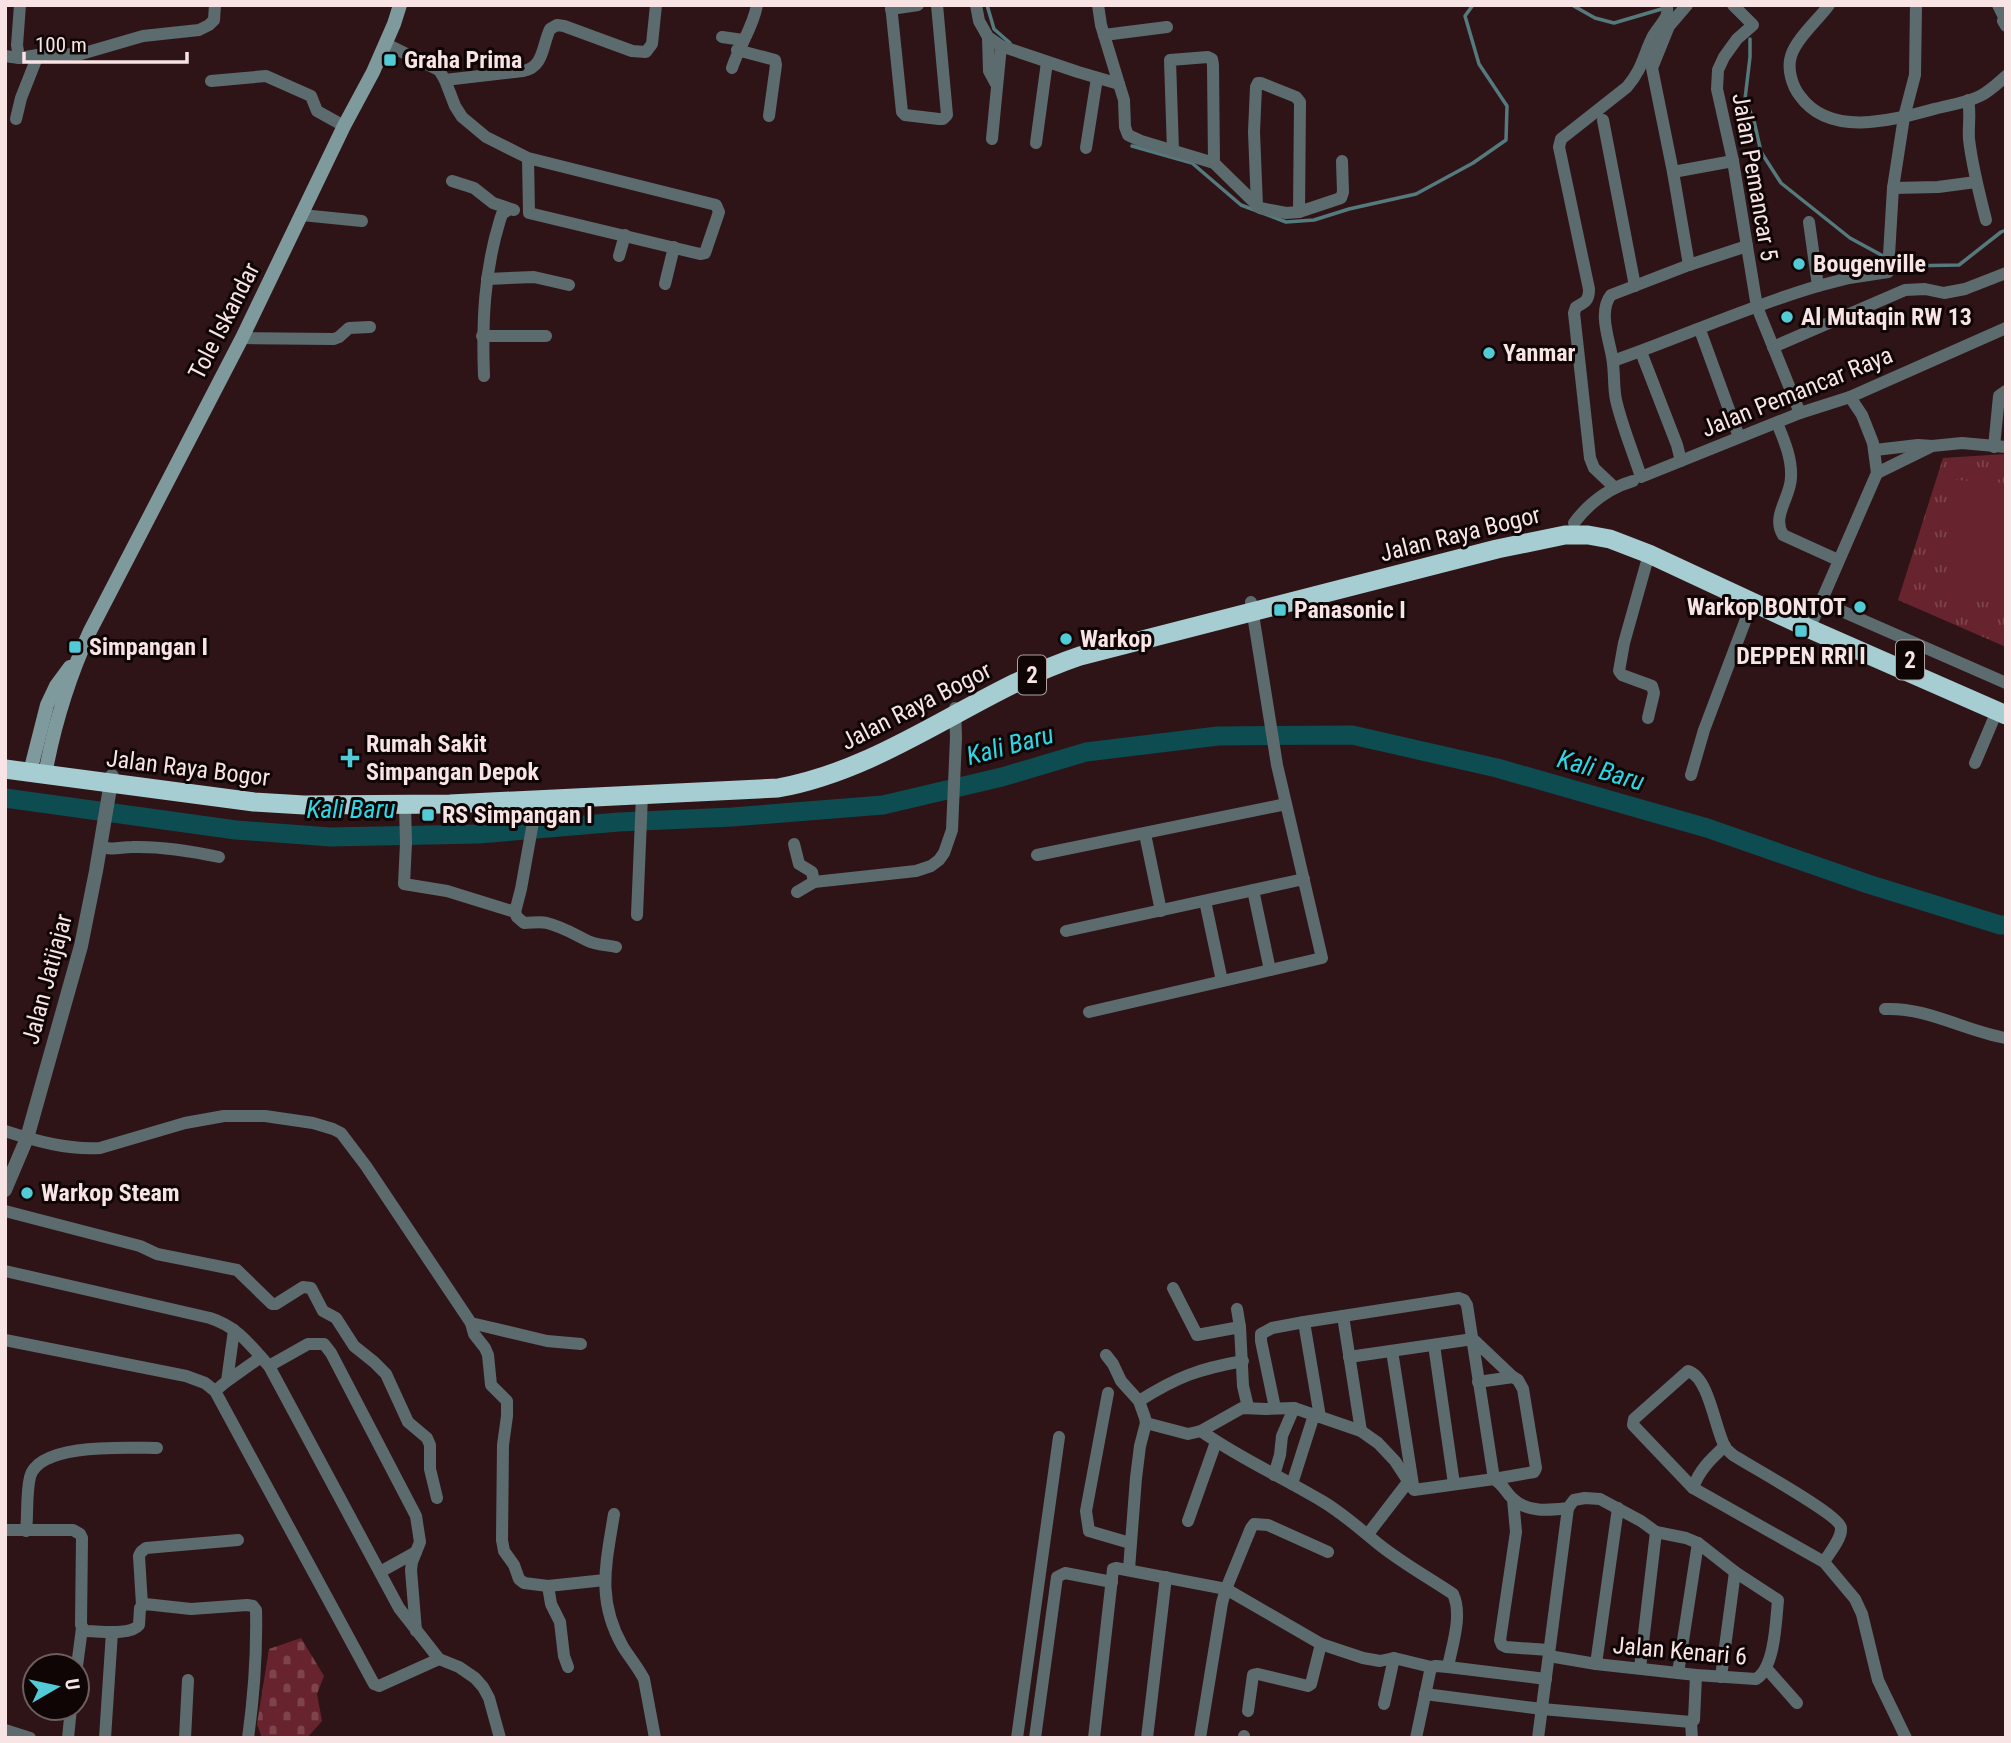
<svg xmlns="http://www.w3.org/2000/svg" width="2011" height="1743" font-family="'Roboto Condensed',sans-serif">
<defs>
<pattern id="grass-tufts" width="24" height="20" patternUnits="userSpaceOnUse" patternTransform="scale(1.75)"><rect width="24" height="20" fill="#68242e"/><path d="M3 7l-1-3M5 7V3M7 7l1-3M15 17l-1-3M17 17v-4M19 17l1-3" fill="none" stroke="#7e444c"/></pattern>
<pattern id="cemetery-stones" width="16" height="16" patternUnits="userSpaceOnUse" patternTransform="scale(1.75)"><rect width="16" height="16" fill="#68242e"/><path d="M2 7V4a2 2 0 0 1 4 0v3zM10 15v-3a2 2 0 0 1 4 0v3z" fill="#7e444c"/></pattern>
</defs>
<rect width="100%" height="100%" fill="#2f1417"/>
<polygon fill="url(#grass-tufts)" points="2006,454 2006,647 1898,600 1943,458"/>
<polygon fill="url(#cemetery-stones)" points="301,1638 324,1676 317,1694 322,1721 307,1738 262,1738 257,1724 269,1649"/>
<polygon fill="#68242e" points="1955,480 2006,483 2006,603 1948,600"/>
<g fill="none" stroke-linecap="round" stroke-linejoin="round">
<g stroke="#547a7d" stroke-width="3.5">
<polyline points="987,5 994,29 1010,43"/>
<polyline points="1572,5 1595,18 1614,23 1665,8"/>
<polyline points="1750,39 1750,57 1745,99 1754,121 1761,152 1781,183 1850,238 1885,257"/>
<polyline points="1132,146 1192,163 1241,205 1286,222 1314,220 1349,209 1416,194 1473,163 1506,140 1507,106 1479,64 1465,16 1473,5"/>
<polyline points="1892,261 1903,266 1959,265 2001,232 2006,230"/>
</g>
<polyline stroke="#0d4c51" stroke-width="19" points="5,798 236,830 330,837 479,834 619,822 732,817 883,805 1002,777 1086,752 1218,736 1352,735 1497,768 1707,828 1868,884 2000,925 2006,925"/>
<g stroke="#5c6c6e" stroke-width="12">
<polyline points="891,5 902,112 905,115 939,119 943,119 947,115 937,5"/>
<polyline points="976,5 979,21 988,37 1001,46 1078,72 1119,84 1124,100 1125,127 1128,135 1141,141 1214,163 1260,208 1286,213 1299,212 1341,198 1343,192 1342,161"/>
<polyline points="1098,5 1101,25 1119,84"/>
<polyline points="1687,5 1669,26 1652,68 1673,172 1689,265"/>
<polyline points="1733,5 1753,25 1737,39 1724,57 1718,70 1717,89 1733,161 1757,307 1800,413"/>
<path d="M 1829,5 C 1818,20 1796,39 1791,56 C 1787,69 1792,86 1800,96 C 1830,138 1893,120 1934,109 C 1949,105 1966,103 1980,96 C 1990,91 1998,83 2006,76"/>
<polyline points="1998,5 2005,19 2003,21 2006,26"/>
<polyline points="891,9 918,5"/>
<polyline points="1104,35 1167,27"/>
<polyline points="722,37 743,40"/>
<polyline points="988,37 989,71 996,84"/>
<polyline points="386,44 439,70 445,80 455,106 462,117 486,137 528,158 716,205 719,212 705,253 700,254 529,213 528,158"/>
<polyline points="737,50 775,60 776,65 769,116"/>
<polyline points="5,56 19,58 38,55 81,54 143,36 199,30 209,25 214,20 215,5"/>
<polyline points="19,58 17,45 20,5"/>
<path d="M 732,68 C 739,46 753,28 757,5"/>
<path d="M 445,80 L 523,71 C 544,67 542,46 550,29 L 557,25 L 564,26 L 632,51 L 646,52 L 652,44 L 656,5"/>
<polyline points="211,81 266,76 311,96 317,111 344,126"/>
<path d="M 1968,100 C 1971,114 1968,125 1969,139 C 1972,166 1979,193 1986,220"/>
<polyline points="16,119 21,98 38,55"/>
<polyline points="1603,120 1635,286"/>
<polyline points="992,139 1001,46"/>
<polyline points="1036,143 1047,62"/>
<polyline points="1086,148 1097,78"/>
<polyline points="1173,151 1170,60 1208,57 1212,59 1213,65 1214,163"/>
<polyline points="1673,172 1733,161"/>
<polyline points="452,181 474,188 493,203 514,210"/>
<polyline points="1893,188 1938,187 1976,182"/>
<polyline points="1257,206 1254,132 1256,87 1258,83 1261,83 1296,97 1300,102 1299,212"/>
<polyline points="302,215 362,221"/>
<path d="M 1747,246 L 1689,265 L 1611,295 C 1598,311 1609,339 1612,357 C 1615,372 1613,386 1616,400 C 1622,426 1633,452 1641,477 L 1800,413 L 1850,397 L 2006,328"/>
<polyline points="619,256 625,235"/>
<polyline points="487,279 534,277 569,285"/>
<polyline points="665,284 674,247"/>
<polyline points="1818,286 1849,278 1888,272 1893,188 1904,117 1915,75 1916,5"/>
<polyline points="1700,330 1739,437"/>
<polyline points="482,336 546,336"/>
<polyline points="242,338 334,339 339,337 349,328 370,327"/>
<polyline points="1773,347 1905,290 1925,289 1944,293 1965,289 2006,273"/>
<polyline points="1641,352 1677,445 1681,461"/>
<path d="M 1613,361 C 1682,337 1749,306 1818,286 L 1809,222"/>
<path d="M 484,376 C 482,322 484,272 500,220 L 502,214 L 510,209"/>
<path d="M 1777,423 C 1784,440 1792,458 1791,477 C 1791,497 1771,516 1783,535 L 1838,560"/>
<polyline points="1994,447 1999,396 2006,391"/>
<polyline points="1875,450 1918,445 1932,446 1962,443 2006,447"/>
<polyline points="1877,473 1930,447"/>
<path d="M 1614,487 L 1594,468 L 1590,458 L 1574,313 L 1576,307 C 1586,302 1589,300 1589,289 L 1559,147 L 1561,139 L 1627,87 C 1643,68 1643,56 1653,36 C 1657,29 1663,23 1666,17 C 1668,13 1667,9 1667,5"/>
<path d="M 1574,523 C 1589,503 1609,488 1633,481"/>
<polyline points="1821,602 2006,683"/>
<polyline points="1814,618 1877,473 1873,443 1862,415 1850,397"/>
<polyline points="1648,718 1654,693 1652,686 1622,675 1619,671 1624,643 1649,554"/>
<polyline points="1975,763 1997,711"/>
<polyline points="1691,775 1704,730 1752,603"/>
<path d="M 405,805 L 406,843 L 404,884 L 447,891 L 515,912 L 517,917 L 524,923 C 532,923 540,921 547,923 C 563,927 574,934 588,941 C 596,945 607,945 616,947"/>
<polyline points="1145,834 1161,911"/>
<polyline points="794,844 799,864 812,872 814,882"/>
<path d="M 100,846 C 112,851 120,847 132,847 C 161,846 191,851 219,857"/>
<polyline points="1037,855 1286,804"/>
<polyline points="1253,890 1270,970"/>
<polyline points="797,892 814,882 916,871 931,866 939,860 944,853 952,830 956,738 955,708"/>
<polyline points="1205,901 1222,981"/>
<polyline points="515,912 521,889 537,800"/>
<polyline points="637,915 642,795"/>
<polyline points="1066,931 1304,879"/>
<path d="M 1885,1009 C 1927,1007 1965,1031 2006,1038"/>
<polyline points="1089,1012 1322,958 1277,765 1251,602"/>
<path d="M 5,1131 C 36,1141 68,1150 100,1148 L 185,1123 L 224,1116 L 265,1116 L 313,1123 L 333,1129 L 341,1133 L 366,1166 L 471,1323 L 547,1341 L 581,1344"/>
<polyline points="5,1211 140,1246 157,1254 237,1270 272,1304 276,1304 303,1287 311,1288 323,1311 336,1318 354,1346 374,1362 386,1374 408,1422 427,1438 430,1445 430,1469 437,1498"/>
<path d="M 5,1271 L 210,1318 C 238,1327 250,1345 269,1366 L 399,1608 L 439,1659 L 459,1667 L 475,1678 L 483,1687 L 489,1698 L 500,1738"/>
<polyline points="1173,1288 1197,1335 1240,1327 1243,1386 1248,1407"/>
<polyline points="1237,1309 1240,1327"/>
<polyline points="1343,1316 1361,1431"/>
<polyline points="1304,1322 1320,1417"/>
<polyline points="471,1323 474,1334 485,1348 488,1355 491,1385 507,1401 507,1416 503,1445 502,1540 504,1551 514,1565 519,1579 524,1583 548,1586 551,1604 560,1622 564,1656 568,1667"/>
<polyline points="5,1340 186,1376 205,1383 215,1391 374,1684 379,1686 439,1659"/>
<polyline points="1434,1345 1454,1484"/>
<polyline points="1392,1351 1413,1485"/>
<polyline points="1106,1355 1113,1364 1121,1381 1139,1401 1145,1418 1146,1423 1140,1446 1136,1478 1129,1569"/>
<polyline points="269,1366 308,1344 324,1344 331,1353 416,1516 420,1542 412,1562 411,1570 416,1631"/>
<polyline points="227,1381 234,1330"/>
<polyline points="1478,1382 1513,1377"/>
<polyline points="215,1391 227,1381 261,1357"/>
<polyline points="1108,1393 1086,1511 1089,1531 1130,1543"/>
<path d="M 1139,1401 C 1177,1377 1198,1369 1243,1361"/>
<polyline points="1275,1408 1261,1341 1261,1334 1272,1328 1304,1322 1459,1298 1464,1300 1467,1305 1494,1479 1534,1472 1536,1468 1523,1389 1518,1380 1513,1377 1473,1339 1349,1357"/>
<path d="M 1146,1423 L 1188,1434 L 1201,1431 L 1242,1408 L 1266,1409 L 1294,1408 L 1361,1431 L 1378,1443 L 1395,1461 L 1414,1490 L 1494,1479 C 1504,1485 1505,1492 1513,1499 C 1528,1513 1550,1510 1568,1508 L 1574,1500 L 1585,1498 L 1600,1499 L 1641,1521 L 1656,1532 L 1686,1538 L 1698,1543 L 1735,1572 L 1778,1600 C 1776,1620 1775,1668 1756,1679 L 1696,1675 L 1596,1664 L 1549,1656"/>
<path d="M 1201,1431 C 1239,1458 1282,1477 1322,1501 C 1344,1514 1362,1531 1381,1546 C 1404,1564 1429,1578 1453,1594 C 1463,1615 1452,1645 1448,1667"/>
<polyline points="1274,1475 1280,1455 1282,1436 1294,1408"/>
<polyline points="1292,1484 1314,1415"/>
<path d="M 1693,1488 C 1699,1470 1711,1459 1725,1446"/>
<polyline points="1513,1499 1516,1532 1500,1640 1502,1645 1506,1647 1549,1650"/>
<path d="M 614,1514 C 606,1564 596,1600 623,1647 C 630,1658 638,1667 644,1679 L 655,1738"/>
<polyline points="1188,1521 1216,1442"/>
<path d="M 5,1530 L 73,1530 L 80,1534 L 82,1538 L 81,1625 L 85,1631 C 99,1631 130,1636 139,1625 L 140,1608 L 145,1604 L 191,1609 L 247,1605 L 253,1606 L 256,1610 C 257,1653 254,1695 248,1738"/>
<path d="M 26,1531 C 28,1514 26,1494 30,1477 C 39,1442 129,1448 157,1448"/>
<polyline points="1368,1534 1408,1482"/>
<path d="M 1824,1562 C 1829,1553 1842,1539 1841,1528 C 1840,1515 1748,1465 1733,1455 C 1730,1452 1727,1450 1725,1447 C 1715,1429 1709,1377 1688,1371 L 1634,1419 L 1633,1425 L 1693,1488 L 1824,1562 L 1855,1599 L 1862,1614 L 1878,1680 L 1906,1738"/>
<polyline points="380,1572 416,1552"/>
<polyline points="548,1586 605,1580"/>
<polyline points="142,1605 139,1556 141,1552 146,1548 238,1540"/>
<polyline points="1321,1644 1363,1658 1380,1661 1394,1658 1431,1667 1436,1666 1448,1667 1546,1679"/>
<polyline points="1596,1664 1618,1508"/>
<polyline points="77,1666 82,1628"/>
<polyline points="1640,1668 1656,1532"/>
<polyline points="1766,1668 1797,1703"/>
<polyline points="1678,1673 1698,1543"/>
<polyline points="1721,1677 1735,1572"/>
<polyline points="1425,1694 1542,1709 1691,1722"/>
<polyline points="1384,1704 1394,1658"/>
<polyline points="5,1730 30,1738"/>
<polyline points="68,1738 71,1708"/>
<polyline points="105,1738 112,1632"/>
<polyline points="185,1738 188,1680"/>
<polyline points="1017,1738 1059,1437"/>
<polyline points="1035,1738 1057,1577 1065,1573 1112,1582"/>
<polyline points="1094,1738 1113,1569 1116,1568 1226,1589 1321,1644 1311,1684 1308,1686 1258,1674 1253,1675 1248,1711"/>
<polyline points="1147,1738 1166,1577"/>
<polyline points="1200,1738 1222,1603 1226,1589 1251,1528 1254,1524 1268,1525 1328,1552"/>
<polyline points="1244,1738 1244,1736"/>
<polyline points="1416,1738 1431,1667"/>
<polyline points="1538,1738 1568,1508"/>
<polyline points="1692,1738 1691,1722 1694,1720 1696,1675"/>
</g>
<polyline stroke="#5c6c6e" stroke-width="14" points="5,1190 27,1138 81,946 96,871 112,776"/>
<g stroke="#7f9a9d" stroke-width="14">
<polyline points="30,772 47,705 56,686 70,667"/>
<path d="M 45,775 C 54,725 69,677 90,631 L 242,338 L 344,126 L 373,72 L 394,24 L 400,5"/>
</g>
<path stroke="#a6ced2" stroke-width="19" d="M 5,769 L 254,802 L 304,805 L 450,804 L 778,788 C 889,768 975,691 1080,656 L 1497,549 L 1565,535 L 1588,535 L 1610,539 L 1649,554 L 1810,629 L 2006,715"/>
</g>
<g fill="#52cbd7" stroke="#0f0505" stroke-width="2.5">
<rect x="383" y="53" width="14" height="14" rx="3.5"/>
<circle cx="1799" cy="264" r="7"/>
<circle cx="1787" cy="317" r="7"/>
<circle cx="1489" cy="353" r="7"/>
<circle cx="1860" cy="607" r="7"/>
<rect x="1273" y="603" width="14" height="14" rx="3.5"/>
<rect x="1794" y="624" width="14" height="14" rx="3.5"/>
<circle cx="1066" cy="639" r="7"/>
<rect x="68" y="640" width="14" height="14" rx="3.5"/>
<path d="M346.5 747.5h7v7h7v7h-7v7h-7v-7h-7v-7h7z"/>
<rect x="421" y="808" width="14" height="14" rx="3.5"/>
<circle cx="27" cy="1193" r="7"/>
</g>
<g text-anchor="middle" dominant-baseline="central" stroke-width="6" stroke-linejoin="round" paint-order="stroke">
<g fill="#0f0505" stroke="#b2a1a2" stroke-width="2">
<rect x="1896" y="640.5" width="28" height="39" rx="5"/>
<rect x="1018" y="655.5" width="28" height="39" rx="5"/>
</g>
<g font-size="23" font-weight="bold" fill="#f8e4e5">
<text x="1910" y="660">2</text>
<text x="1032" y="675">2</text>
</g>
<g font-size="24" font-weight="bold" fill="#f8e4e5" stroke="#0f0505" text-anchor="start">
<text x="404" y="60">Graha Prima</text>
<text x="1813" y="264">Bougenville</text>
<text x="1801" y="317">Al Mutaqin RW 13</text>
<text x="1503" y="353">Yanmar</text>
<text x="1846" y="607" text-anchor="end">Warkop BONTOT</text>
<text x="1294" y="610">Panasonic I</text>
<text x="1080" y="639">Warkop</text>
<text x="89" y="647">Simpangan I</text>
<text x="1801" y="656" text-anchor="middle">DEPPEN RRI I</text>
<text x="366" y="744">Rumah Sakit<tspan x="366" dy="28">Simpangan Depok</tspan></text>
<text x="442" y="815">RS Simpangan I</text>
<text x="41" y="1193">Warkop Steam</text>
</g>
<g font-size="24" fill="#f8e4e5" stroke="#0f0505">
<text transform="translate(1755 177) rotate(80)">Jalan Pemancar 5</text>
<text transform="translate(224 321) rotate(-63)">Tole Iskandar</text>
<text transform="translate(1797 392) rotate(-22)">Jalan Pemancar Raya</text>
<text transform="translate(1460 534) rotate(-14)">Jalan Raya Bogor</text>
<text transform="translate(916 706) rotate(-27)">Jalan Raya Bogor</text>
<text transform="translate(188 768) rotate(7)">Jalan Raya Bogor</text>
<text transform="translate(47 979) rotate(-75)">Jalan Jatijajar</text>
<text transform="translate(1680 1651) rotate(5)">Jalan Kenari 6</text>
</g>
<g font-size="26" font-style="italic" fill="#2cd7e6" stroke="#0f0505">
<text transform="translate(1010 745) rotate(-15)">Kali Baru</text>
<text transform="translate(1601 770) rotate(16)">Kali Baru</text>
<text x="351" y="809">Kali Baru</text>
</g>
</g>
<rect width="2011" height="1743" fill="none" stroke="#f8e4e5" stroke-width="14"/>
<g transform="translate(56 1687) rotate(81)"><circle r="33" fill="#0f0505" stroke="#6c5e5f" stroke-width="2"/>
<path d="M0-5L12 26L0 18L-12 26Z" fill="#52cbd7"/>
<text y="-10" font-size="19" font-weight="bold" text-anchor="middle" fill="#f8e4e5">U</text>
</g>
<path d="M24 52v10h163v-10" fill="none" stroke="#f8e4e5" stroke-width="3.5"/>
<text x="35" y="52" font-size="21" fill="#f8e4e5" stroke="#0f0505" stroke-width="5" paint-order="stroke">100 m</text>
</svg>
